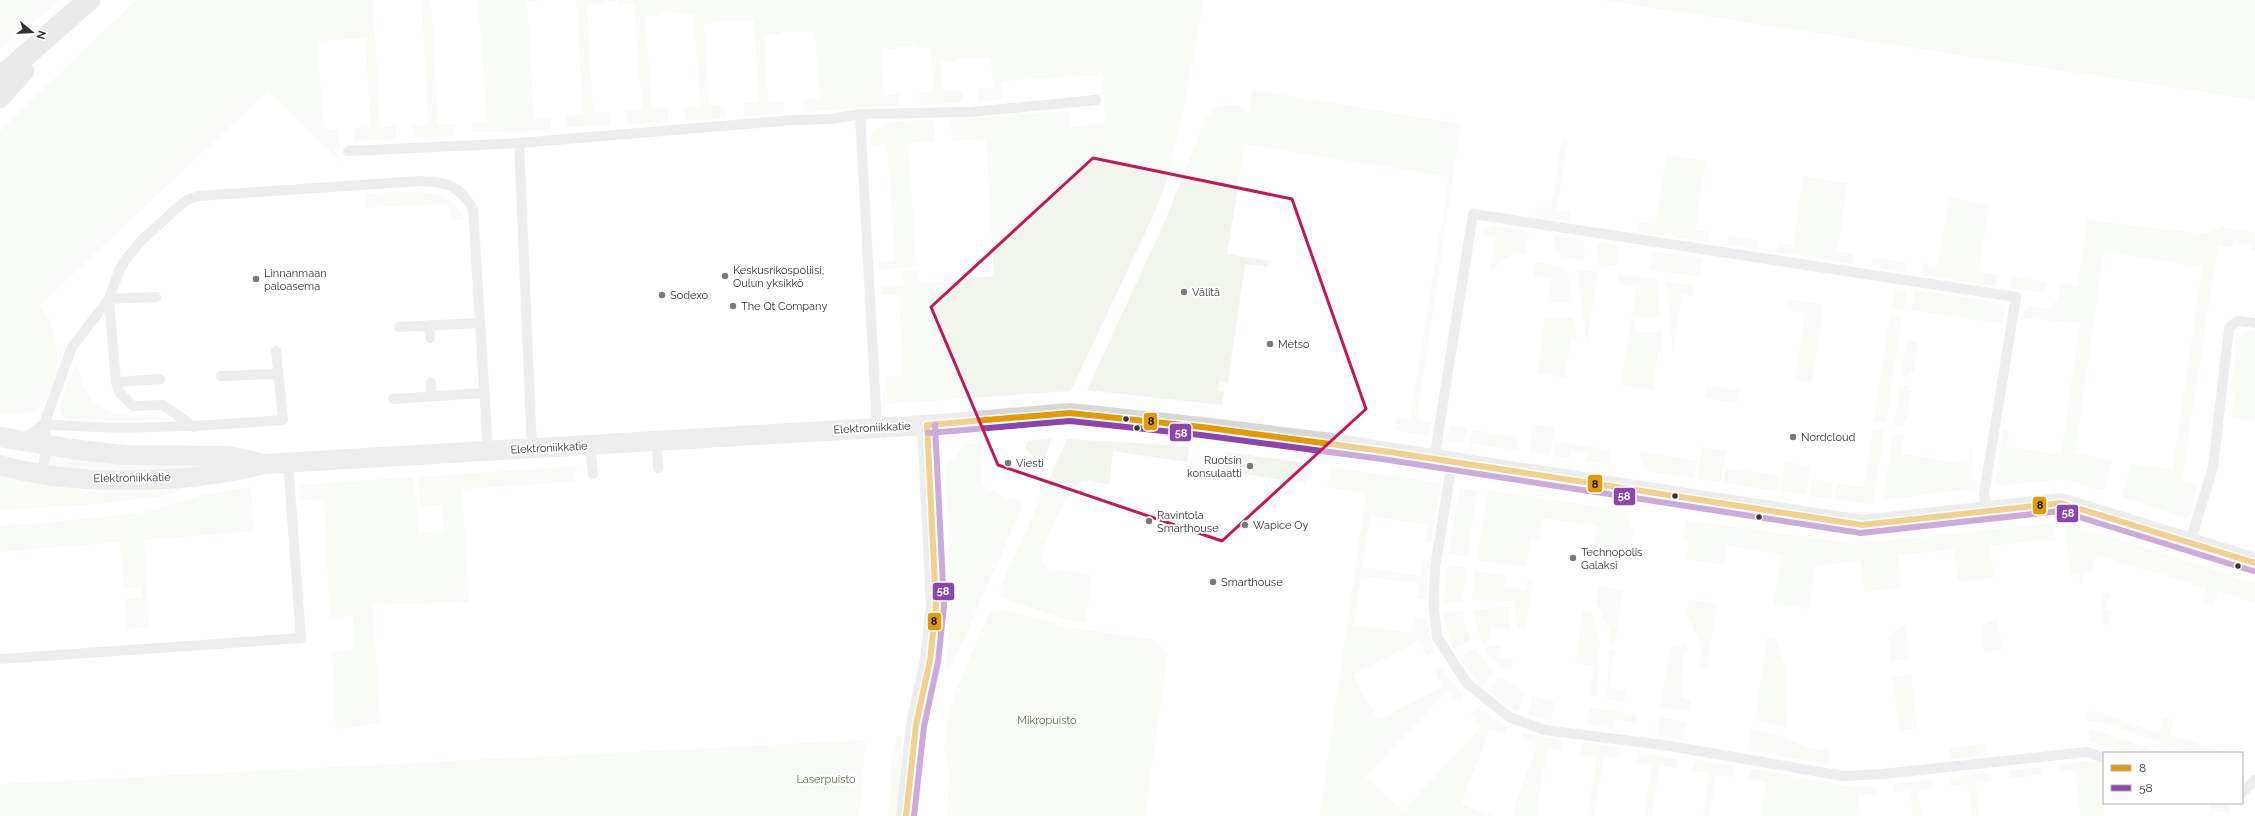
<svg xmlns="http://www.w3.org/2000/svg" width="2255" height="816" font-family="Raleway,sans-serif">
<rect width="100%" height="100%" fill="#fff"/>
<g fill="#f1f5ed">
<polygon points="0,0 60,0 0,49"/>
<path d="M 136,0 L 373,0 L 380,127 L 396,126 L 396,139 L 354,141 L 354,128 L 370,127 L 366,38 L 317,41 L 324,129 L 338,129 L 340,146 L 334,150 L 342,163 L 268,91 L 40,305 C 45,312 49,317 52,326 C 60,349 60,394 36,409 C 26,416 12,414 0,413 L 0,131 Z"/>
<polygon points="422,0 431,0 438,124 455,124 455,134 452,136 414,137 413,126 428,125"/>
<polygon points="478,0 543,0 527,2 534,118 551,117 551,128 547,131 472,132 472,123 487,122"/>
<polygon points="576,0 1204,0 1182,118 1166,182 1154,214 1073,386 1069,391 887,404 886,377 903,376 899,295 881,295 881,287 904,285 903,271 918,271 920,283 994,276 986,139 952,141 951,119 1069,111 1071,127 1105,123 1103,75 1001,81 1002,99 980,102 977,89 993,88 991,58 957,58 957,61 941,62 943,91 963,90 963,102 920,105 919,93 934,91 930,48 915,48 915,46 896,47 896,49 881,48 884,95 899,94 899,106 806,112 804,111 803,100 820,98 815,32 781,32 781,34 765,36 768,102 784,101 784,112 746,116 744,115 744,103 759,102 754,21 720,21 719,23 704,24 709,105 724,105 725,117 723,119 687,120 685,120 684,107 700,106 694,14 661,12 661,15 645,16 652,109 668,108 668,120 666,122 629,124 626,122 626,111 642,109 634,4 618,4 618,1 603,1 603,4 587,5 593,112 609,112 610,123 608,125 568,127 566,116 583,115"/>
<polygon points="1601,0 2255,0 2255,100"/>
<polygon points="1252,90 1461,124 1417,419 1432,422 1428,436 1395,430 1397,418 1410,419 1449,177 1245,144 1227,254 1268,261 1267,267 1245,264 1228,382 1219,381 1218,391 1224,392 1222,405 1087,390 1165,221 1205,120 1218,106 1240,105 1249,115"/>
<path d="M 933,120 L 935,124 L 935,141 L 908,143 L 916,264 L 912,265 L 912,267 L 879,270 L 878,262 L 895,261 L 887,144 L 871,145 C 866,117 916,121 933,120 Z"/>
<polygon points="1562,139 1568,140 1557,210 1570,212 1569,221 1535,216 1537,207 1551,209"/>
<polygon points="1666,155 1706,161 1695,230 1709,232 1708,242 1637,232 1639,222 1656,224"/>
<polygon points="1803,176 1848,183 1837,251 1854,254 1853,264 1776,252 1778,243 1793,245"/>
<path d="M 415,192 C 444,195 450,194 465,220 L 454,221 L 450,218 L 447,204 L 365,208 L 366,193 Z"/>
<polygon points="1949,198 1989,205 1979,272 1997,275 1996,286 1921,275 1923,263 1938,266"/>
<path d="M 2087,220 L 2206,234 L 2222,227 L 2255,233 L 2255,250 L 2251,249 L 2252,246 L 2234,243 L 2233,247 L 2218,245 L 2182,480 L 2197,484 L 2190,515 L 2186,518 L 2123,497 L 2122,495 L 2132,464 L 2173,469 L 2202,267 L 2104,251 L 2075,453 L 2113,461 L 2105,488 L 2099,490 L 2063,479 L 2000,486 L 1995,483 L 2003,430 L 2009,431 L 2007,447 L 2061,454 L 2080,323 L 2021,318 L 2024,310 L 2030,307 L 2048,308 C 2058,302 2059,295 2061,284 L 2078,286 Z"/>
<path d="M 1493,226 L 1529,232 L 1526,254 C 1509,255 1499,260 1490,274 L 1496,237 L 1483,234 L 1486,230 Z"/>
<path d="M 1554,236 L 1583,240 L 1585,257 L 1580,260 C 1563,257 1553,257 1554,236 Z"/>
<polygon points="1729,236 1759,241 1758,250 1727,245"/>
<polygon points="1597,242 1619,245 1616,266 1598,264"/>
<polygon points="1653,251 1702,258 1700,277 1651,270"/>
<polygon points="1873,257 1906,262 1904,272 1871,267"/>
<polygon points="1536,262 1567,268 1572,303 1547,303 1551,278 1534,276"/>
<polygon points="1577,269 1598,272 1587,342"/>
<polygon points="1619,274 1657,280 1660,317 1635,319 1636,333 1661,331 1663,353 1658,352 1653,390 1621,385 1636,287 1618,283"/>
<polygon points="2012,277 2046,282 2044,293 2010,288"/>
<polygon points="1667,282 1694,285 1693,296 1682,294 1673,354"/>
<polygon points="1895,287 1907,291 1904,310 1892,308"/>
<polygon points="1915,290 2005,304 2002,324 1912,310"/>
<polygon points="1789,299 1824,305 1812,382 1795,380 1805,313 1788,310"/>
<polygon points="1890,315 1902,317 1886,423 1874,421"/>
<polygon points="1574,317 1577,340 1571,339 1565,378 1537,373 1545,319"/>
<polygon points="2248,330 2255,331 2255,424 2232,417 2235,392 2230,390 2238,338"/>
<polygon points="1907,340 1918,342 1914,372 1910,372 1909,377 1901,376"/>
<path d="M 75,366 C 81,370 81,379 83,385 C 96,420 129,414 160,416 L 162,419 L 75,422 C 64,419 59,414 60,403 Z"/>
<polygon points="1707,385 1739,390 1737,403 1705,398"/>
<polygon points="1900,385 1908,386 1907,390 1911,391 1906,422 1902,422 1902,426 1894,425"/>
<polygon points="1533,424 1554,428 1550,456 1529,452"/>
<polygon points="1450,425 1467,427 1464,443 1447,440"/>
<polygon points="1873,429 1884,431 1873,504 1834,499 1837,483 1864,487"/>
<polygon points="1472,430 1519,437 1517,450 1470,443"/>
<polygon points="1893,433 1904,435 1902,454 1967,464 1970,448 1974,449 1971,481 1978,481 1977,488 1883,500"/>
<polygon points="1052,438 1044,459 1041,461 1037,460 1025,447 1028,441"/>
<path d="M 1067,439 L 1185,446 L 1189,449 L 1187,462 L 1113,451 L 1109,484 L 1081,480 C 1060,507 1049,527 1041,560 L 1047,568 L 1092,575 L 1086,622 L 1066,620 L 1001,597 L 999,591 Z"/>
<polygon points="1555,441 1611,450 1609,464 1586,461 1587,454 1571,451 1570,458 1553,456"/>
<path d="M 981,443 L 982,485 L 1009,500 L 1010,497 L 1020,501 L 1022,507 L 950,670 L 944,667 L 950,625 L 949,560 L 945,466 L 948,461 L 955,459 C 960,444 966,445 981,443 Z"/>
<polygon points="1702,447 1726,451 1721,482 1697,479"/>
<polygon points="1225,452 1309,463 1305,484 1222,470"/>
<polygon points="1641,452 1697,461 1694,478 1646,471 1640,458"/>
<polygon points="48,455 195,462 195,469 132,473 51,466 47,462"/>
<polygon points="1785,462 1810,466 1806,495 1780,491"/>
<polygon points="577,466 574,482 462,489 469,602 373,605 380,723 336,729 332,652 354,650 353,616 330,617 324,499 301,500 300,485 414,477 419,533 444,531 441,505 421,507 418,477"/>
<polygon points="1330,467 1441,483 1431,542 1425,542 1428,525 1370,516 1362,567 1420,576 1423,559 1427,560 1429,563 1425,599 1417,599 1419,584 1361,576 1354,625 1412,633 1414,616 1425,618 1427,621 1429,635 1434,651 1427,656 1418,641 1353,675 1378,720 1443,686 1434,670 1441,667 1464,697 1459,703 1447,691 1365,777 1403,811 1482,726 1470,714 1478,708 1507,727 1505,734 1490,729 1461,804 1494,816 1320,816 1366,493 1327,487"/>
<polygon points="1726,468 1779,476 1777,491 1724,483"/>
<path d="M 0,476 L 88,492 L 162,486 L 190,486 C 170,497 144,499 122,501 C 81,506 41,508 0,510 Z"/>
<polygon points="1812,479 1833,483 1831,499 1809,496"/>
<polygon points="251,487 254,531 144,540 149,627 127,629 125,599 142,598 141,587 124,588 120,542 0,552 0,525 46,523 146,512 206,494"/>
<polygon points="1460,488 1477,491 1468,556 1467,557 1450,555 1448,553"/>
<polygon points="1488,490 1627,511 1633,532 1630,551 1594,546 1597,526 1542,518 1539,538 1531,537 1526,567 1477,560"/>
<polygon points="1686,520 1855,544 2054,523 2056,541 2049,541 2049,539 1990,546 1994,578 1958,582 1954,549 1898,555 1901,588 1865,592 1861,561 1816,566 1809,609 1774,604 1781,554 1727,546 1724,565 1687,559 1689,541 1683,539"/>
<polygon points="2069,524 2255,583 2255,603 2218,591 2213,606 2202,603 2206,588 2097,555 2091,571 2082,573 2084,583 2080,584 2079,574 2070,575 2065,528"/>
<polygon points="1448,565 1467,568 1462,602 1443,603"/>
<polygon points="1475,571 1505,575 1504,587 1526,590 1528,579 1533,580 1525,631 1517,630 1514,601 1472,600"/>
<polygon points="1599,586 1623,590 1615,644 1609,643 1610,631 1596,602"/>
<polygon points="2103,592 2110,594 2105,609 2112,611 2108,625 2103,624 2101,600"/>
<polygon points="1689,600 1717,604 1707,668 1700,667 1701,645 1687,614"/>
<path d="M 1509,607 L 1509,629 L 1491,626 L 1487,644 L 1501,647 L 1499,657 L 1513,660 L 1511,673 C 1486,662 1478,634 1473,610 Z"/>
<polygon points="997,608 1067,627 1155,640 1168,654 1145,816 947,816 949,774 944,745 948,717 954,695 990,611"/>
<polygon points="1463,611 1465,627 1471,640 1453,649 1444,623 1444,612"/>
<polygon points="1583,611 1591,612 1600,638 1597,696 1589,695 1594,666 1575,663"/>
<polygon points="1998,618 2002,650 1984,652 1981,625"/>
<polygon points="1906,623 1909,659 1891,661 1888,636"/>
<polygon points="1767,638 1775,639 1785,667 1787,728 1755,720"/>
<polygon points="1686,643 1688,651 1683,652 1682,697 1691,700 1690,712 1661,706 1670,648"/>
<polygon points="1475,649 1493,672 1481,686 1458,657"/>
<polygon points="1609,649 1615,650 1609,688 1626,691 1624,702 1607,699"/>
<polygon points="1911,674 1917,728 1899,731 1893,677"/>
<polygon points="1500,677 1525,693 1518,711 1506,705 1489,691"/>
<polygon points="1533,695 1554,702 1551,721 1527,714"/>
<polygon points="1590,707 1636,714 1635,722 1615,719 1614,729 1587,724"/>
<polygon points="2096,711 2159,733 2163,717 2174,720 2170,735 2229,753 2192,753 2097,721 2088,721 2087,712"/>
<polygon points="1660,717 1686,722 1683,740 1656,735"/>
<polygon points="1751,730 1778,735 1809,748 1826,750 1830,753 1829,761 1826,764 1748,750"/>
<polygon points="2089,730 2102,732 2162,753 2130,753 2093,743 2089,741"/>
<polygon points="1523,733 1562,740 1563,742 1562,751 1547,749 1536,816 1511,816 1537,745 1520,739"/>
<polygon points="898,735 902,737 898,816 888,816 892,755"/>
<polygon points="865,740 862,798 858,816 0,816 0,784"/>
<polygon points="1584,742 1619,748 1621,751 1619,759 1604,757 1594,816 1588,816 1596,757 1580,754 1582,744"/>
<polygon points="1986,744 1987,755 1950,759 1949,748"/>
<polygon points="1640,752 1678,759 1677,768 1660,766 1652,816 1644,816 1652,765 1636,762 1638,753"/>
<polygon points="1696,760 1732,766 1735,768 1733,777 1716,775 1710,816 1703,816 1709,773 1692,771"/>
<polygon points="2089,761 2104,763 2105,803 2103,816 2081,816 2075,770 2059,772 2059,768 2063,764"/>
<polygon points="2038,767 2041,769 2042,774 2010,779 2011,770"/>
<polygon points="1753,769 1853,787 1872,786 1876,790 1876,794 1858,796 1860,816 1761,816 1766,782 1749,779 1750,770"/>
<polygon points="1987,773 1990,773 1992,781 1976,784 1979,816 1972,816 1968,784 1951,786 1951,780 1954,777"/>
<polygon points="1931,780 1934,783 1935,788 1918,790 1921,816 1913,816 1910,791 1893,792 1892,786 1895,784"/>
<polygon points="2211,803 2230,806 2229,813 2214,811 2213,816 2209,816"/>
</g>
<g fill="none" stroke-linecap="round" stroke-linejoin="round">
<g stroke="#d7d7d7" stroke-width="10">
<polyline points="860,114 877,427"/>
<polyline points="519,143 532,449"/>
<polyline points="348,151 519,143 794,120 831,119 860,114 971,112 1096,100"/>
<polyline points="156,297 109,299 116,382 119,392 133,406 163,405 194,427"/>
<polyline points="429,325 430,338"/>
<polyline points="399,327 480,323"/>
<polyline points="221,376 278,374"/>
<polyline points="116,382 160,379"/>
<polyline points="431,396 431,383"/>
<polyline points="393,399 484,393"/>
<path d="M 22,440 L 44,424 C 124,431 203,426 283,420 L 276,351"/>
<polyline points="657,442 658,468"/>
<polyline points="590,446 593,474"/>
<polyline points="1434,460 1473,214 2016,297 1984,494 1987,511"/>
<polyline points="1452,462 1435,568 1434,608 1437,637 1467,683 1509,717 1545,730 1670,746 1843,776 1883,774 2087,752 2104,758"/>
<path d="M 41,474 L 48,445 L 44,424 L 72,347 L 109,299 L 119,271 L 125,260 L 142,240 L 178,207 L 187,200 L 199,196 L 420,181 C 447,182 459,185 473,209 L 488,452"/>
<polyline points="2190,542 2213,467 2229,328 2237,321 2255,323"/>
<polyline points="0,659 301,638 288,463"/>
<polyline points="2242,793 2255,780"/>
</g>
<g stroke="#d7d7d7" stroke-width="20">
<polyline points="0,437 72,449 123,455 229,456 260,463"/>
<path d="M 0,465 C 77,487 186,484 264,464 L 927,425 L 1070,413 L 1202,427 L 1323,442 L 1862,525 L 2061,503 L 2255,563"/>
<polyline points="906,816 916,725 930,660 936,606 927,425"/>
</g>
<g stroke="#d0d0d0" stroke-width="22">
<polyline points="0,78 89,0"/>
<polyline points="0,97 23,71"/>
</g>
<g stroke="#fff" stroke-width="9">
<g id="bus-1">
<polyline points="927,425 1070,413 1202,427 1383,451 1862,525 2061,503 2255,563"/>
<polyline points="906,816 916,725 930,660 936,606 927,425"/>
</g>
</g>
<g stroke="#fff" stroke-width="9">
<g id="bus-2">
<polyline points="928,433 1070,421 1201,435 1382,459 1861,533 2060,511 2253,571"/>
<polyline points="914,816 924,726 938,662 944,606 935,425"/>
</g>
</g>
<use href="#bus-1" stroke="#e39a05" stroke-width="6"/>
<use href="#bus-2" stroke="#8e44ad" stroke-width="6"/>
</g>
<path d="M0 0H2255V816H0ZM 1093,158 L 1292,199 L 1366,409 L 1222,541 L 998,465 L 931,307 Z" fill="#fff" fill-opacity=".55" fill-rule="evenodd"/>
<path fill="none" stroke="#c2185b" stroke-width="3" stroke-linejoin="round" d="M 1093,158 L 1292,199 L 1366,409 L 1222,541 L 998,465 L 931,307 Z"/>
<g fill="#7a7a7a" stroke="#fff" stroke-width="1.5">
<circle cx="725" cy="276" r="4"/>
<circle cx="256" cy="279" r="4"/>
<circle cx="1184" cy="292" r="4"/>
<circle cx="662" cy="295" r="4"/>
<circle cx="733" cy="306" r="4"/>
<circle cx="1270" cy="344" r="4"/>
<circle cx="1793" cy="437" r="4"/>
<circle cx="1008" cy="463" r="4"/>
<circle cx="1250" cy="466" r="4"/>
<circle cx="1149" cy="521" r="4"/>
<circle cx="1245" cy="525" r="4"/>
<circle cx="1573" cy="558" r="4"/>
<circle cx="1213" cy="582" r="4"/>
</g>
<g fill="#333" stroke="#fff" stroke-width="1.5">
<circle cx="1126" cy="419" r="3.5"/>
<circle cx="1137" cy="428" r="3.5"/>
<circle cx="1675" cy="496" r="3.5"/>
<circle cx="1759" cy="517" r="3.5"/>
<circle cx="2238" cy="566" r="3.5"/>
</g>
<g text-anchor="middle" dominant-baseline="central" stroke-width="4" stroke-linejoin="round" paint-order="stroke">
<g font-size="11" fill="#333" stroke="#fff" text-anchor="start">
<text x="733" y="270">Keskusrikospoliisi,<tspan x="733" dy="13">Oulun yksikkö</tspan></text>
<text x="264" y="273">Linnanmaan<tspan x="264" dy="13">paloasema</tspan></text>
<text x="1192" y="292">Välitä</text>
<text x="670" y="295">Sodexo</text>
<text x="741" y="306">The Qt Company</text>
<text x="1278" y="344">Metso</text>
<text x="1801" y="437">Nordcloud</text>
<text x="1242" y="460" text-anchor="end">Ruotsin<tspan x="1242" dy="13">konsulaatti</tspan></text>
<text x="1016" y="463">Viesti</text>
<text x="1157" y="515">Ravintola<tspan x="1157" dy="13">Smarthouse</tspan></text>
<text x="1253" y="525">Wapice Oy</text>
<text x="1581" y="552">Technopolis<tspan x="1581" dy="13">Galaksi</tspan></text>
<text x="1221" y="582">Smarthouse</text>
</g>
<g font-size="11" fill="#333" stroke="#fff">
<text transform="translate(872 428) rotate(-3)">Elektroniikkatie</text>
<text transform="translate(549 448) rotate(-3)">Elektroniikkatie</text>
<text transform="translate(132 478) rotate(-1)">Elektroniikkatie</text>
</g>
<g font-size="11" fill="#56703f" stroke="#fff">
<text x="1047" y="720">Mikropuisto</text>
<text x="826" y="779">Laserpuisto</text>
</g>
</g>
<g stroke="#fff" stroke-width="1.5">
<rect x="1143" y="412" width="15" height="19" rx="4" fill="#e39a05"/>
<rect x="1169" y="423" width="23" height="19" rx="4" fill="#8e44ad"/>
<rect x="1587" y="474" width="16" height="19" rx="4" fill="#e39a05"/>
<rect x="1613" y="487" width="23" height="19" rx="4" fill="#8e44ad"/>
<rect x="2032" y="496" width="15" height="19" rx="4" fill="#e39a05"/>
<rect x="2056" y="504" width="23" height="19" rx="4" fill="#8e44ad"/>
<rect x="932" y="582" width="23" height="19" rx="4" fill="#8e44ad"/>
<rect x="927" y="612" width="15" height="19" rx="4" fill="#e39a05"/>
</g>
<g font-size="11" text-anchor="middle" font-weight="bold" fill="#fff">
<text x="1181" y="437">58</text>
<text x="1624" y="500">58</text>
<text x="2068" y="517">58</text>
<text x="943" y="595">58</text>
</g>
<g font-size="11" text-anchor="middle" font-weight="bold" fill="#111">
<text x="1151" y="425">8</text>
<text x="1595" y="488">8</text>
<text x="2040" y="509">8</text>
<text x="934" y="625">8</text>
</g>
<rect x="2103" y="752" width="140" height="52" fill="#ffffff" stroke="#adadad"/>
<rect x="2111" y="765" width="20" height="6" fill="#e39a05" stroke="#adadad"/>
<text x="2139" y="772" font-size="12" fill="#333333">8</text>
<rect x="2111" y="785" width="20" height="6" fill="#8e44ad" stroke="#adadad"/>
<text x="2139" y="792" font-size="12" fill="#333333">58</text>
<g transform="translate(32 32) rotate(108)" stroke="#ffffff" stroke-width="3" paint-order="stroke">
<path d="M0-3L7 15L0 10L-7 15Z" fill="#333333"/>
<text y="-6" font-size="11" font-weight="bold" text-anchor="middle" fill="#333333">N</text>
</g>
</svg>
